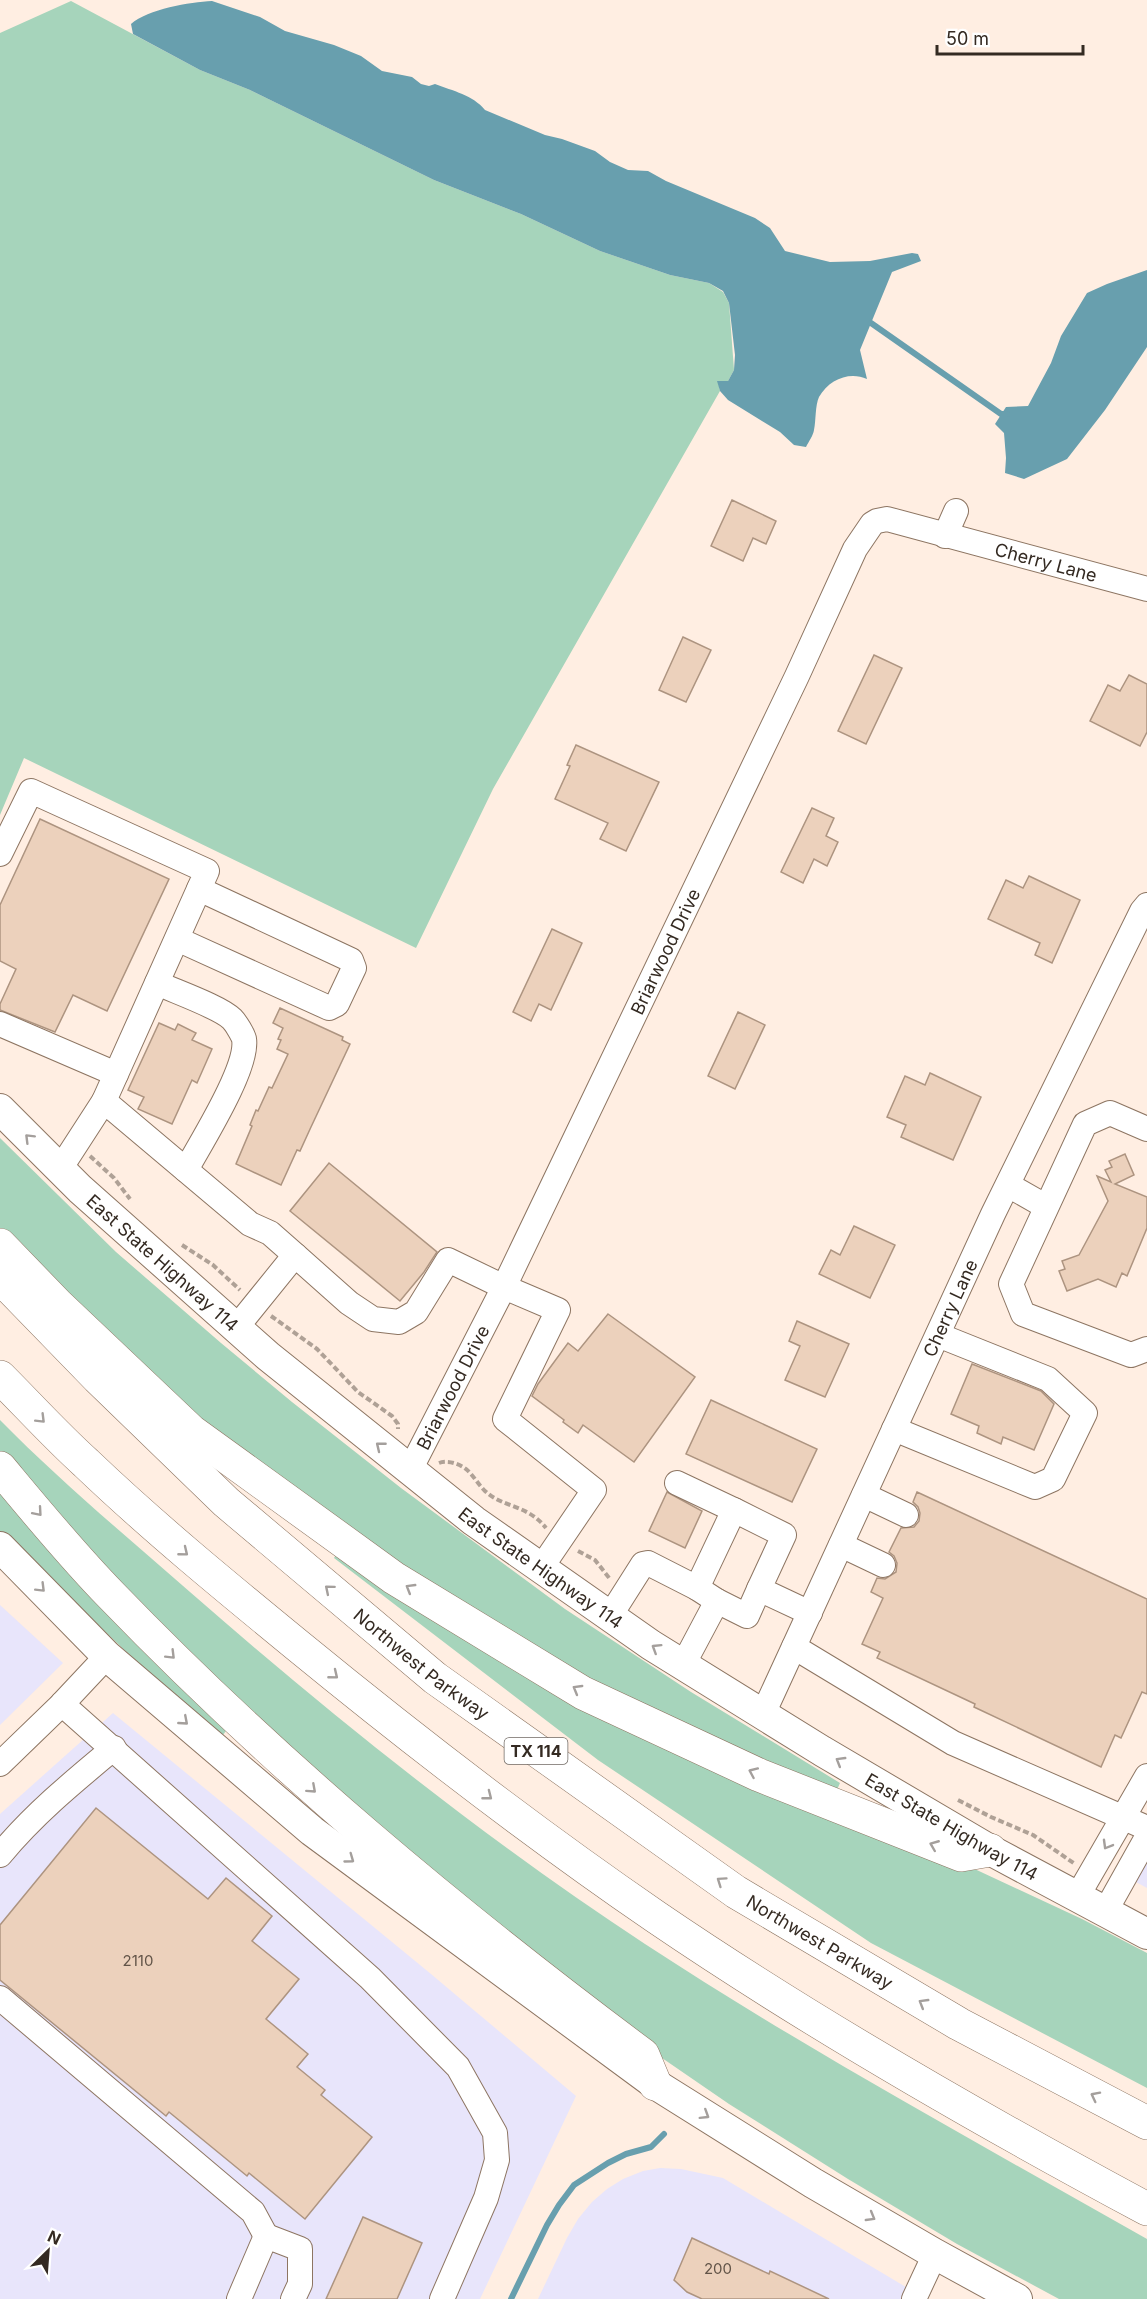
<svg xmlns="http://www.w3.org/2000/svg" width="1147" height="2299" font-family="Inter,sans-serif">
<rect width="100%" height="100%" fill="#ffeee2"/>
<g fill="#e8e5fb">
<polygon points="0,1605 63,1663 0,1725"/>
<polygon points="113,1713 431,1974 576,2096 480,2299 0,2299 0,1814"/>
<polygon points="1147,1857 1147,1888 1134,1881"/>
<polygon points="660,2168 681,2169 723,2178 926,2299 538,2299 567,2238 578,2219 592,2202 607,2189 623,2179 643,2171"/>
</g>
<g fill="#a6d4bb">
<polygon points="71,1 200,70 250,90 434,180 521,214 600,251 670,275 709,283 723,292 729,303 734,370 728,381 718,381 720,391 493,789 416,948 24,758 0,815 0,33"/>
<polygon points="0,1138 116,1252 221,1343 292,1402 401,1488 565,1609 691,1692 840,1783 836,1792 599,1684 426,1587 246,1459 70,1303 0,1229"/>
<path d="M 0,1420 C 60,1481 126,1536 190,1592 C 334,1718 484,1838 645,1944 C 807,2050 978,2143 1147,2239 L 1147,2299 L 1059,2299 L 957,2244 L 848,2179 L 729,2104 L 630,2036 L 303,1772 L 0,1457 Z"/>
<polygon points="0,1485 228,1728 223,1735 136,1661 0,1532"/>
<polygon points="338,1551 906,1837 1082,1919 1147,1953 1147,2088 871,1943 598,1760 334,1558"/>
</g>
<g fill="#689fae">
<path d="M 212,1 L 260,17 L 285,31 L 334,45 L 361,56 L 382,71 L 412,77 L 421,84 L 429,86 L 435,84 C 453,91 473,95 485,110 L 545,135 L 562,139 L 595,151 L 610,162 L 628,170 L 648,171 L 666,181 L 755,218 L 770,228 L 785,251 L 830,262 L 870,261 L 912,253 L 918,254 L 921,261 L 892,272 L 860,350 L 867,379 C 850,371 829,379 819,397 C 815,406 816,420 814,430 C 813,436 809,441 806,447 L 794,445 L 780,432 L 728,400 L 720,391 L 717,381 L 728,381 L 734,370 L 735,355 L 729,303 L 723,291 L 709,283 L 670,275 L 600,251 L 521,214 L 434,180 L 250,90 L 200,70 L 133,34 L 131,24 C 148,9 190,2 212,1 Z"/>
<polygon points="1147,270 1147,347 1105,410 1067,459 1024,479 1005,473 1006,458 1004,433 995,424 1006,407 1028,406 1051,363 1061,336 1087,293 1107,284"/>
</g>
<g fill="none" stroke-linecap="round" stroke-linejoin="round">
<g stroke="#689fae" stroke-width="6">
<polyline points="871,323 1001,414 1007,414"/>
<polyline points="511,2299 547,2225 559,2205 574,2185 608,2163 626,2154 651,2147 664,2134"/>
</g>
</g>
<g fill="#ecd1bc" stroke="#ad9480" stroke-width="1.5">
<polygon points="732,500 776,521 766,544 753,538 743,561 711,546"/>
<polygon points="683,637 711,650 686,702 659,690"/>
<polygon points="874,655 902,668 866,744 838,731"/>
<polygon points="1129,675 1147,684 1147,732 1140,746 1090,721 1108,685 1120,691"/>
<polygon points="576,745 659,782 626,851 600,839 608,823 555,799 570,766 567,765"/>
<polygon points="812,808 834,818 826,836 838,842 827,866 814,859 803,883 781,872"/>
<polygon points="40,819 169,879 107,1011 73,995 55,1032 0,1010 0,1004 16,969 0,961 0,905"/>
<polygon points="1029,876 1080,900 1052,963 1035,955 1040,943 988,919 1006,880 1023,888"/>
<polygon points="552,929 582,943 551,1010 539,1004 531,1021 513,1012"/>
<polygon points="280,1008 343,1037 342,1040 350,1044 311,1127 300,1151 297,1150 281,1185 236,1164 252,1126 250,1125 256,1110 258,1111 269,1087 272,1088 288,1054 277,1049 281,1040 278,1039 283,1028 273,1023"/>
<polygon points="738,1012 765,1025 735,1089 708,1076"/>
<polygon points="159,1023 175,1030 178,1024 196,1033 192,1040 212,1049 197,1083 192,1080 172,1124 138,1109 144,1097 128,1090"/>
<polygon points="930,1073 981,1097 953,1160 901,1137 906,1125 887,1117 905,1076 925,1085"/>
<polygon points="1125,1154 1134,1175 1115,1184 1147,1197 1147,1228 1127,1276 1122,1273 1116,1287 1098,1279 1067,1291 1059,1271 1065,1269 1062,1261 1079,1255 1108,1201 1097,1176 1111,1182 1105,1170 1112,1167 1109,1161"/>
<polygon points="329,1163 437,1252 424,1272 400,1301 290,1211"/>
<polygon points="854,1226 895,1245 870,1298 819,1274 831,1250 840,1255"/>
<polygon points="608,1314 695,1377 634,1462 583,1425 578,1433 563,1422 564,1420 532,1396 538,1384 568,1343 578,1351"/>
<polygon points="797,1321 849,1344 825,1397 785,1380 800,1346 789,1341"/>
<polygon points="972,1364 1041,1391 1054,1404 1034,1450 1003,1437 1001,1444 977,1433 979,1426 951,1414"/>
<polygon points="711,1400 817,1449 792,1502 686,1454"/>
<polygon points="667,1492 702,1511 685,1548 649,1531"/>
<polygon points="917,1492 1147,1599 1147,1694 1142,1692 1121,1738 1115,1735 1101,1767 974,1707 975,1704 877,1658 880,1652 862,1644 883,1598 871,1592 877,1578 885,1579 896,1572 897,1563 894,1556 889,1552 901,1528 914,1527 919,1521 920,1513 918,1507 913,1502"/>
<polygon points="96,1808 208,1899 226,1878 272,1916 252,1941 299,1979 266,2019 308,2054 297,2067 325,2090 321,2095 372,2137 305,2219 249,2173 247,2176 169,2112 166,2116 0,1980 0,1925"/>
<polygon points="363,2217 422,2243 397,2299 326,2299"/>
<polygon points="692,2238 769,2274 770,2271 829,2299 702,2299 687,2292 674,2280"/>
</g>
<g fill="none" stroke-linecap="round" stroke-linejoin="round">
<g stroke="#8d7562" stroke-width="26">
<g id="minor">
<polyline points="945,536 956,511"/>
<polyline points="0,854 31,791 207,871 104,1101"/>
<polyline points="177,939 329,1008 337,1004 354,968 351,960 199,889"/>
<path d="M 157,983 C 174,991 220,1007 232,1019 C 236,1023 243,1035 244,1039 C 249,1067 200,1144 186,1170"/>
<polyline points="0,1024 116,1074"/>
<polyline points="1147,1129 1110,1113 1085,1124 1011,1284 1023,1314 1131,1355 1147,1349"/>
<polyline points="60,1169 104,1101 250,1224 270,1233 295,1255"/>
<polyline points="1008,1185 1045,1206"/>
<polyline points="236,1328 295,1255 349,1303 373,1319 399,1322 416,1312 448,1260 504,1287 558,1310 505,1419 594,1490 541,1568"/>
<polyline points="894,1429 1035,1487 1053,1479 1085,1413 1048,1379 938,1335"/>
<path id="s1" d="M 410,1470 L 504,1287 L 797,676 L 855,549 L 872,524 L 877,521 L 887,519 L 1147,589"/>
<polyline points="677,1483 734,1510"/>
<polyline points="864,1495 906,1515"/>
<polyline points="841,1545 883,1565"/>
<polyline points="717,1601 747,1616 759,1589"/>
<polyline points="610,1616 643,1564 648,1563 697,1588 734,1510 784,1535 759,1589 810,1613"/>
<polyline points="794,1647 953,1743 1147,1828"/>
<polyline points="683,1665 717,1601 697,1588"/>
<polyline points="62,1704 370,1978 458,2067 495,2133 497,2160 486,2198 442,2299"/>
<path id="s2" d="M 763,1714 L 993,1214 L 1142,911 L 1147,905"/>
<polyline points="0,1764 62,1704 107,1656"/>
<path d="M 0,1855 C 34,1814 73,1782 114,1748"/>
<polyline points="1077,1897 1147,1776"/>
<polyline points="1105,1912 1147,1837"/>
<polyline points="0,1998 253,2212 266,2236"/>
<polyline points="239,2299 266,2236 300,2249 300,2284 293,2299"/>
<polyline points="914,2299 935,2254"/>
</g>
</g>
<g stroke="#8d7562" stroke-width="32">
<g id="major">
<path id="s3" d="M 0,1109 L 80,1189 L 268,1356 L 474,1521 L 651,1645 L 822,1751 L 990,1850 L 1147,1934"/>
<polyline points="0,1547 107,1656 312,1831 655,2084 813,2183 935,2254 1017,2299"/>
</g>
</g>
<g stroke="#8d7562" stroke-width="34">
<g id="highway">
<polyline points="0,1245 57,1304 191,1431 394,1578 583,1693 759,1775 961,1855 990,1850"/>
<path id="s4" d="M 0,1277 L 98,1378 L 226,1502 L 435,1678 L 736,1892 L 959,2024 L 1147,2123"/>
<path d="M 0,1377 C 29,1406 56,1436 86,1463 C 153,1527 225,1586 297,1645 C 413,1740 532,1832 656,1917 C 813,2024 979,2119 1147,2209"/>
<path d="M 0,1468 C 35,1510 71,1554 110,1594 C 274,1764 454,1914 643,2055 L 655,2084"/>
</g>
</g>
<g stroke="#afa196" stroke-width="4" stroke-dasharray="6 3" stroke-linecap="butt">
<polyline points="90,1156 114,1178 130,1199"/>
<polyline points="182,1245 213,1265 240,1290"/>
<polyline points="271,1316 317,1349 358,1392 392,1416 398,1424 398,1429"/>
<path d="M 439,1463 C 447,1460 458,1463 466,1469 C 473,1475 478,1484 485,1491 C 503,1508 527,1504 546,1528"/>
<polyline points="578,1551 595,1560 610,1579"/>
<polyline points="958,1800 991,1817 1033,1835 1075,1864"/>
</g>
<use href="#minor" stroke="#fff" stroke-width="24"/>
<use href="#major" stroke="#fff" stroke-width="30"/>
<use href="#highway" stroke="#fff" stroke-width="33"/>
</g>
<defs><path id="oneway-chevron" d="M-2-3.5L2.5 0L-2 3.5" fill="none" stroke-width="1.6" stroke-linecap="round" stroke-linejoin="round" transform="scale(1.5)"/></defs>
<g stroke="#a49f9c">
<use href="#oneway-chevron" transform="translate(29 1138) rotate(-135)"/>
<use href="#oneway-chevron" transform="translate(41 1419) rotate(45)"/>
<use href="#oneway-chevron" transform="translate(380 1446) rotate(-141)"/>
<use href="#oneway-chevron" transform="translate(38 1512) rotate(49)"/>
<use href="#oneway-chevron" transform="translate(184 1552) rotate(39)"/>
<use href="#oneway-chevron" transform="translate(41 1588) rotate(45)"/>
<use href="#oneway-chevron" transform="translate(410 1588) rotate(-149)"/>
<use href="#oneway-chevron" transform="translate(329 1589) rotate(-140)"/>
<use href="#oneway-chevron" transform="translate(656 1648) rotate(-148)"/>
<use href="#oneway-chevron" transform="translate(171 1655) rotate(45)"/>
<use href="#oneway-chevron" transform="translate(334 1675) rotate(39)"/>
<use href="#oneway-chevron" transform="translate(577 1689) rotate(-150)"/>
<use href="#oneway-chevron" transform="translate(184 1721) rotate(41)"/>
<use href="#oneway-chevron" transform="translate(840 1761) rotate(-149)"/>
<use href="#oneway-chevron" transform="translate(753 1772) rotate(-156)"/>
<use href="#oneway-chevron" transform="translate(312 1789) rotate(42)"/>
<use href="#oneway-chevron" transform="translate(488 1796) rotate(38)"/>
<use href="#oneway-chevron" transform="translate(934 1845) rotate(-158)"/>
<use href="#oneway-chevron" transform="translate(1107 1845) rotate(120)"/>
<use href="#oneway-chevron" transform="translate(350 1859) rotate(36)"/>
<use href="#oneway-chevron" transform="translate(721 1881) rotate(-145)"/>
<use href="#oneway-chevron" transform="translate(923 2003) rotate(-149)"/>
<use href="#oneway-chevron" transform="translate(1095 2096) rotate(-153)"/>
<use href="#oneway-chevron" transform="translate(705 2115) rotate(32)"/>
<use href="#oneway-chevron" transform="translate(871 2217) rotate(30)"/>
</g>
<g text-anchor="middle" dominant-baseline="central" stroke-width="4.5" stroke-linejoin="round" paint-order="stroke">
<g font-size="15" fill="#625448">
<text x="138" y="1960">2110</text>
<text x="718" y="2268">200</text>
</g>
<rect fill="#fff" stroke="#716a64" stroke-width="1.5" x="504.5" y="1738" width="63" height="26" rx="4.5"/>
<g font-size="16" font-weight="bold" fill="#342a22">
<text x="536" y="1751">TX 114</text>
</g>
<g font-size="18" fill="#342a22" stroke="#fff">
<text stroke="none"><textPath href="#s1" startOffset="1234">Cherry Lane</textPath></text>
<text stroke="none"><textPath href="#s1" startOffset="578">Briarwood Drive</textPath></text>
<text stroke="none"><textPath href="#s3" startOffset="224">East State Highway 114</textPath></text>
<text stroke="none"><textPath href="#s2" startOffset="447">Cherry Lane</textPath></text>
<text stroke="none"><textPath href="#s1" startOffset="93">Briarwood Drive</textPath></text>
<text stroke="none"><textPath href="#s3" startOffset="710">East State Highway 114</textPath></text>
<text stroke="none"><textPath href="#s4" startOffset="573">Northwest Parkway</textPath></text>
<text stroke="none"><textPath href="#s3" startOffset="1196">East State Highway 114</textPath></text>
<text stroke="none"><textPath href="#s4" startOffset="1059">Northwest Parkway</textPath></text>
</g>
</g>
<g transform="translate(48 2251) rotate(25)" stroke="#ffffff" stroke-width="4.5" paint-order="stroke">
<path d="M0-4.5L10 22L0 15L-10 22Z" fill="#342a22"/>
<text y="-9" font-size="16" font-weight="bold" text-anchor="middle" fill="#342a22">N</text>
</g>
<path d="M937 45v9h146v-9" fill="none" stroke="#342a22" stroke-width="3"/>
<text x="946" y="45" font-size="18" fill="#342a22" stroke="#ffffff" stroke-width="4.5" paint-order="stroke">50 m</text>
</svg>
